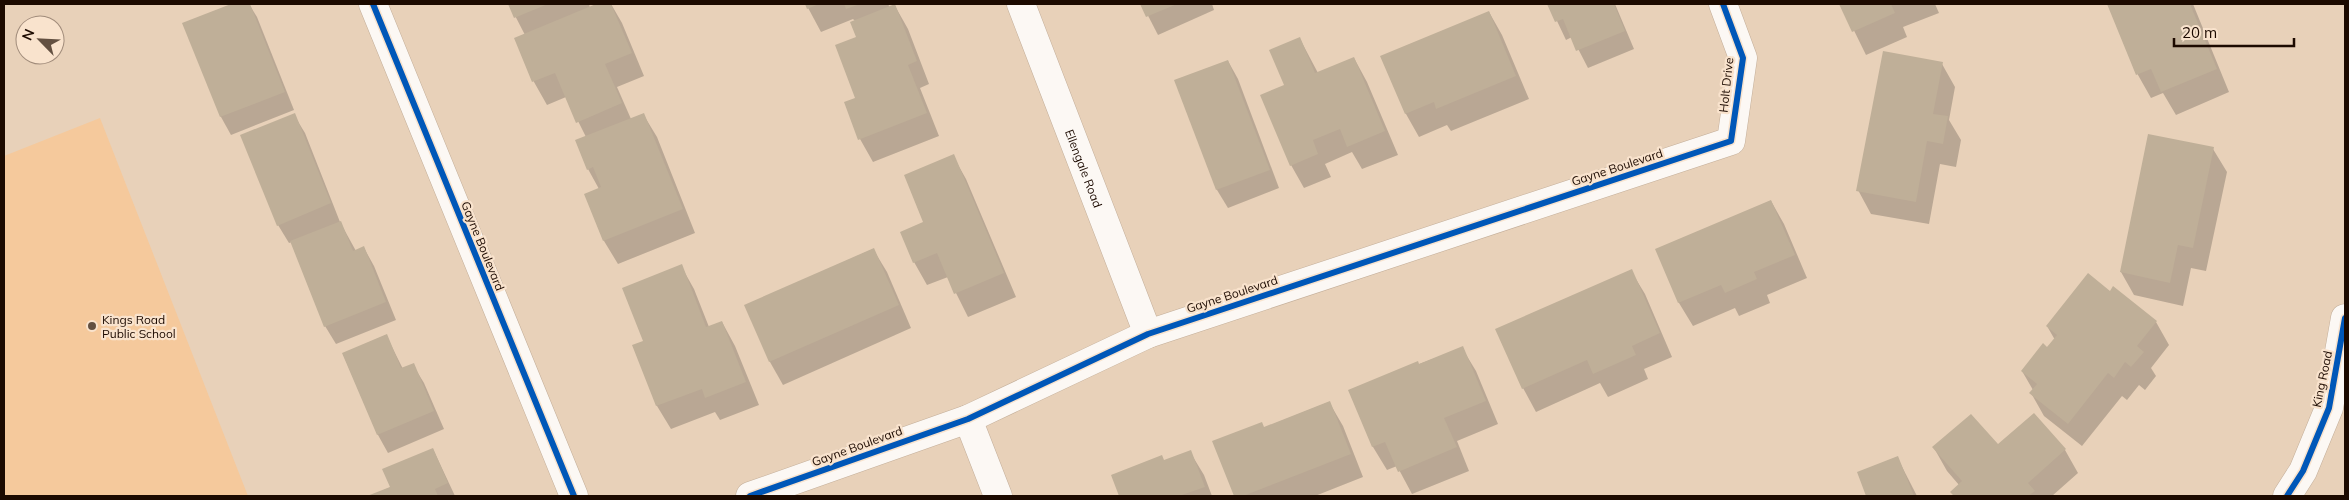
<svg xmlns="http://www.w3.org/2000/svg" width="2349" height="500" font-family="Mulish,sans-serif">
<rect width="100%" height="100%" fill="#e8d1b9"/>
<polygon fill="#f5c99c" points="100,118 248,496 4,496 4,156"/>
<g fill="#0003">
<polygon points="234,4 249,4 257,17 294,110 231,135 221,117 184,24"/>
<polygon points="509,4 589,4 590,8 599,4 611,4 622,23 644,76 617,87 631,119 643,114 657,137 695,233 618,264 604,241 586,194 599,189 588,169 586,137 566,97 547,105 534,82 516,39 525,35"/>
<polygon points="806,4 888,4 890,8 895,6 908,29 929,84 920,88 939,136 873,162 860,139 857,98 858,37 855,21 853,19 821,32"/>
<polygon points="1142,4 1212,4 1214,10 1158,35"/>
<polygon points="1549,4 1615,4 1634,49 1588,68 1572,37 1566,40"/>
<polygon points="1841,4 1935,4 1939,13 1903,27 1907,37 1866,55"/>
<polygon points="2108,4 2193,4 2229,92 2176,115 2163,93 2151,98 2138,75"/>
<polygon points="1489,12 1502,35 1529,99 1451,131 1447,125 1419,137 1406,114 1382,57"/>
<polygon points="1300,39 1318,73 1354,58 1367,82 1398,155 1362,169 1352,152 1325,164 1331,177 1304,188 1291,165 1286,86"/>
<polygon points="1228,61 1238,79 1279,188 1228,208 1217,190"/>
<polygon points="1942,64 1955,87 1949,120 1961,140 1956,167 1940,164 1929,224 1871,214 1858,190"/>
<polygon points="294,115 305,133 340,222 356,251 364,248 374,266 396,320 336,344 325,326 292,242 289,243 278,225"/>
<polygon points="2213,149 2227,172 2206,271 2191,268 2183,306 2134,295 2121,272"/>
<polygon points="953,156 966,179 1016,297 968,317 948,277 927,285 914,262 925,223"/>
<polygon points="1771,201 1784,224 1807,278 1767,295 1770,303 1739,316 1735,308 1693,326 1679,303 1657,249"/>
<polygon points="873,249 887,272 911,328 783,385 770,362 746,306"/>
<polygon points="681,266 694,289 709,327 722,322 735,346 759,405 720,420 715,412 671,429 657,406 634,346 645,342"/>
<polygon points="1631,271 1645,294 1672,357 1644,369 1648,379 1608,397 1600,383 1536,412 1523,388"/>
<polygon points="2110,292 2156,322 2169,345 2151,368 2156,376 2145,390 2139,385 2127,400 2122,396 2082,446 2044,416 2031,393 2033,390 2022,371 2055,340 2047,326"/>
<polygon points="386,335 403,369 413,365 424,383 444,429 388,453 378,435 343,354"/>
<polygon points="1462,348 1476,371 1498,424 1457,441 1469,471 1412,494 1397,466 1387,470 1373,447 1350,390"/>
<polygon points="1329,402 1343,426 1363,477 1315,496 1236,496 1214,442 1264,428"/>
<polygon points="1934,448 2065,450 2078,473 2052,496 1954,496 1951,492 1959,485 1947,471"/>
<polygon points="433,449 455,496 370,496 391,487"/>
<polygon points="1190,452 1204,475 1212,496 1120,496 1112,475 1164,462"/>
<polygon points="1897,457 1917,496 1867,496 1858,473"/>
</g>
<g fill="#bfaf98">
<polygon points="231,4 250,4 285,92 220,117 182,23"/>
<polygon points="508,4 548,4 514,18"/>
<polygon points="596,4 611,4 632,53 605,64 622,103 576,123 555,73 532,82 514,38"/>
<polygon points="805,4 819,4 807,9"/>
<polygon points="844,4 860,4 846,9"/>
<polygon points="895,4 917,61 908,65 927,113 858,140 844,102 855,98 835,45 856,37 850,22"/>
<polygon points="1140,4 1177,4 1146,17"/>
<polygon points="1547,4 1614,4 1625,31 1576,51 1563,19 1555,22"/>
<polygon points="1839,4 1891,4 1895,13 1852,32"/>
<polygon points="2107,4 2190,4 2217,69 2161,92 2151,69 2136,75"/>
<polygon points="1489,11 1516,76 1436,109 1434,102 1405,114 1380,56"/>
<polygon points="1300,37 1315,73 1354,57 1385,131 1347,147 1340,129 1313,140 1318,154 1290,166 1260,95 1284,85 1269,50"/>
<polygon points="1883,51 1943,62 1933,114 1948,116 1943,144 1927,141 1916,202 1856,191"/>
<polygon points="1228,60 1270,170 1216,190 1174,80"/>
<polygon points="295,113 331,203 277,226 240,135"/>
<polygon points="644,113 683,209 603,241 584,194 601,187 593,167 587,170 575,140"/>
<polygon points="2148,134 2214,147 2193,248 2178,245 2170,283 2120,272"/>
<polygon points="954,154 1004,273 954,294 937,253 913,263 900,232 923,222 904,175"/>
<polygon points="1771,200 1795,255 1754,272 1757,279 1725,293 1721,285 1678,303 1655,249"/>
<polygon points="341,221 353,251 364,246 386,302 324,327 290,241"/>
<polygon points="874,248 899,305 769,362 744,305"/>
<polygon points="682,264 706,327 722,321 746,382 705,398 702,389 656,406 632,345 643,341 622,288"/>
<polygon points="1632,269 1660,333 1632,346 1636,355 1593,374 1587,360 1522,389 1495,329"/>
<polygon points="2088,273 2110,291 2113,286 2157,321 2137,346 2144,352 2131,367 2125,362 2114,378 2108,373 2068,424 2029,393 2037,384 2021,371 2043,343 2047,347 2057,335 2046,326"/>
<polygon points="387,334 401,368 414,363 434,411 377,435 342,353"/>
<polygon points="1463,346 1486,401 1444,418 1457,447 1398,472 1385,442 1372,447 1348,390 1418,361 1419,364"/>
<polygon points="1330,401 1351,454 1243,496 1234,496 1212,441 1262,422 1264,427"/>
<polygon points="2034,413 2066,449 2028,483 2035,491 2028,496 1954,496 1950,492 1962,481 1932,447 1971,414 1998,444"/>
<polygon points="433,448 448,483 435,489 438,496 367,496 390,487 382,469"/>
<polygon points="1191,450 1205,487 1179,496 1119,496 1111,475 1162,455 1164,460"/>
<polygon points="1898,456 1914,496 1866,496 1857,472"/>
</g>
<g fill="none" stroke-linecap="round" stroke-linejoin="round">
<g stroke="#c3ae99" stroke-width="29">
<g id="minor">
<polyline points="373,4 574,496"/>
<path id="s1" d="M 1021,4 L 1148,334"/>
<polyline points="968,419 998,496"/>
<polyline points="750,496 968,419 1148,334 1731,141 1743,58 1723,4"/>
</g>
</g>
<g stroke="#c3ae99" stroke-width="29">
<polyline id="major" points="2287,496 2303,471 2329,408 2345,318"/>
</g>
<use href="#minor" stroke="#fcf8f4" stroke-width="28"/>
<use href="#major" stroke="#fcf8f4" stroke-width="28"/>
<g stroke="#f9e3cd" stroke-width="9">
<g id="cycleway">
<polyline points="373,4 574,496"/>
<polyline points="750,496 968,419 1148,334 1731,141 1743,58 1723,4"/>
<polyline points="2287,496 2303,471 2329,408 2345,318"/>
</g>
</g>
<use href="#cycleway" stroke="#0057b8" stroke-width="6"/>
</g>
<circle fill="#635041" stroke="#f9e3cd" stroke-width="2" cx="92" cy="326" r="5"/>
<g text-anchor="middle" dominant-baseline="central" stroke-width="4.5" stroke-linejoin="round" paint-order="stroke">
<g font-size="12" fill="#1c0a00" stroke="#f9e3cd">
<text transform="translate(1726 85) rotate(-84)">Holt Drive</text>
<text transform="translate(1617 167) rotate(-18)">Gayne Boulevard</text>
<text stroke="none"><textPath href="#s1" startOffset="176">Ellengale Road</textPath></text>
<text transform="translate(483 246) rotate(68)">Gayne Boulevard</text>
<text transform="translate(1232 294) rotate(-18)">Gayne Boulevard</text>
<text transform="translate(2322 379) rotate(-78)">King Road</text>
<text transform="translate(857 446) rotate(-20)">Gayne Boulevard</text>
</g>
<g font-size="12" fill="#1c0a00" stroke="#f9e3cd" text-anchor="start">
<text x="102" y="319">Kings Road<tspan x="102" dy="14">Public School</tspan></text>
</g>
</g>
<rect width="2349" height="500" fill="none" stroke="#1c0a00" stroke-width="10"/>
<g transform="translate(40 40) rotate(294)"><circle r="24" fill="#f9e3cd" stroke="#a18c7b"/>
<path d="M0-4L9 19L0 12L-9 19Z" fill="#635041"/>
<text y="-8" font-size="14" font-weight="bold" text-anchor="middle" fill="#1c0a00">N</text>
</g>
<path d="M2174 38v8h120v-8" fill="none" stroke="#1c0a00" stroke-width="2.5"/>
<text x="2182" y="38" font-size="15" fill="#1c0a00" stroke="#f9e3cd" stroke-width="4" paint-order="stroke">20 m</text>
</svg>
